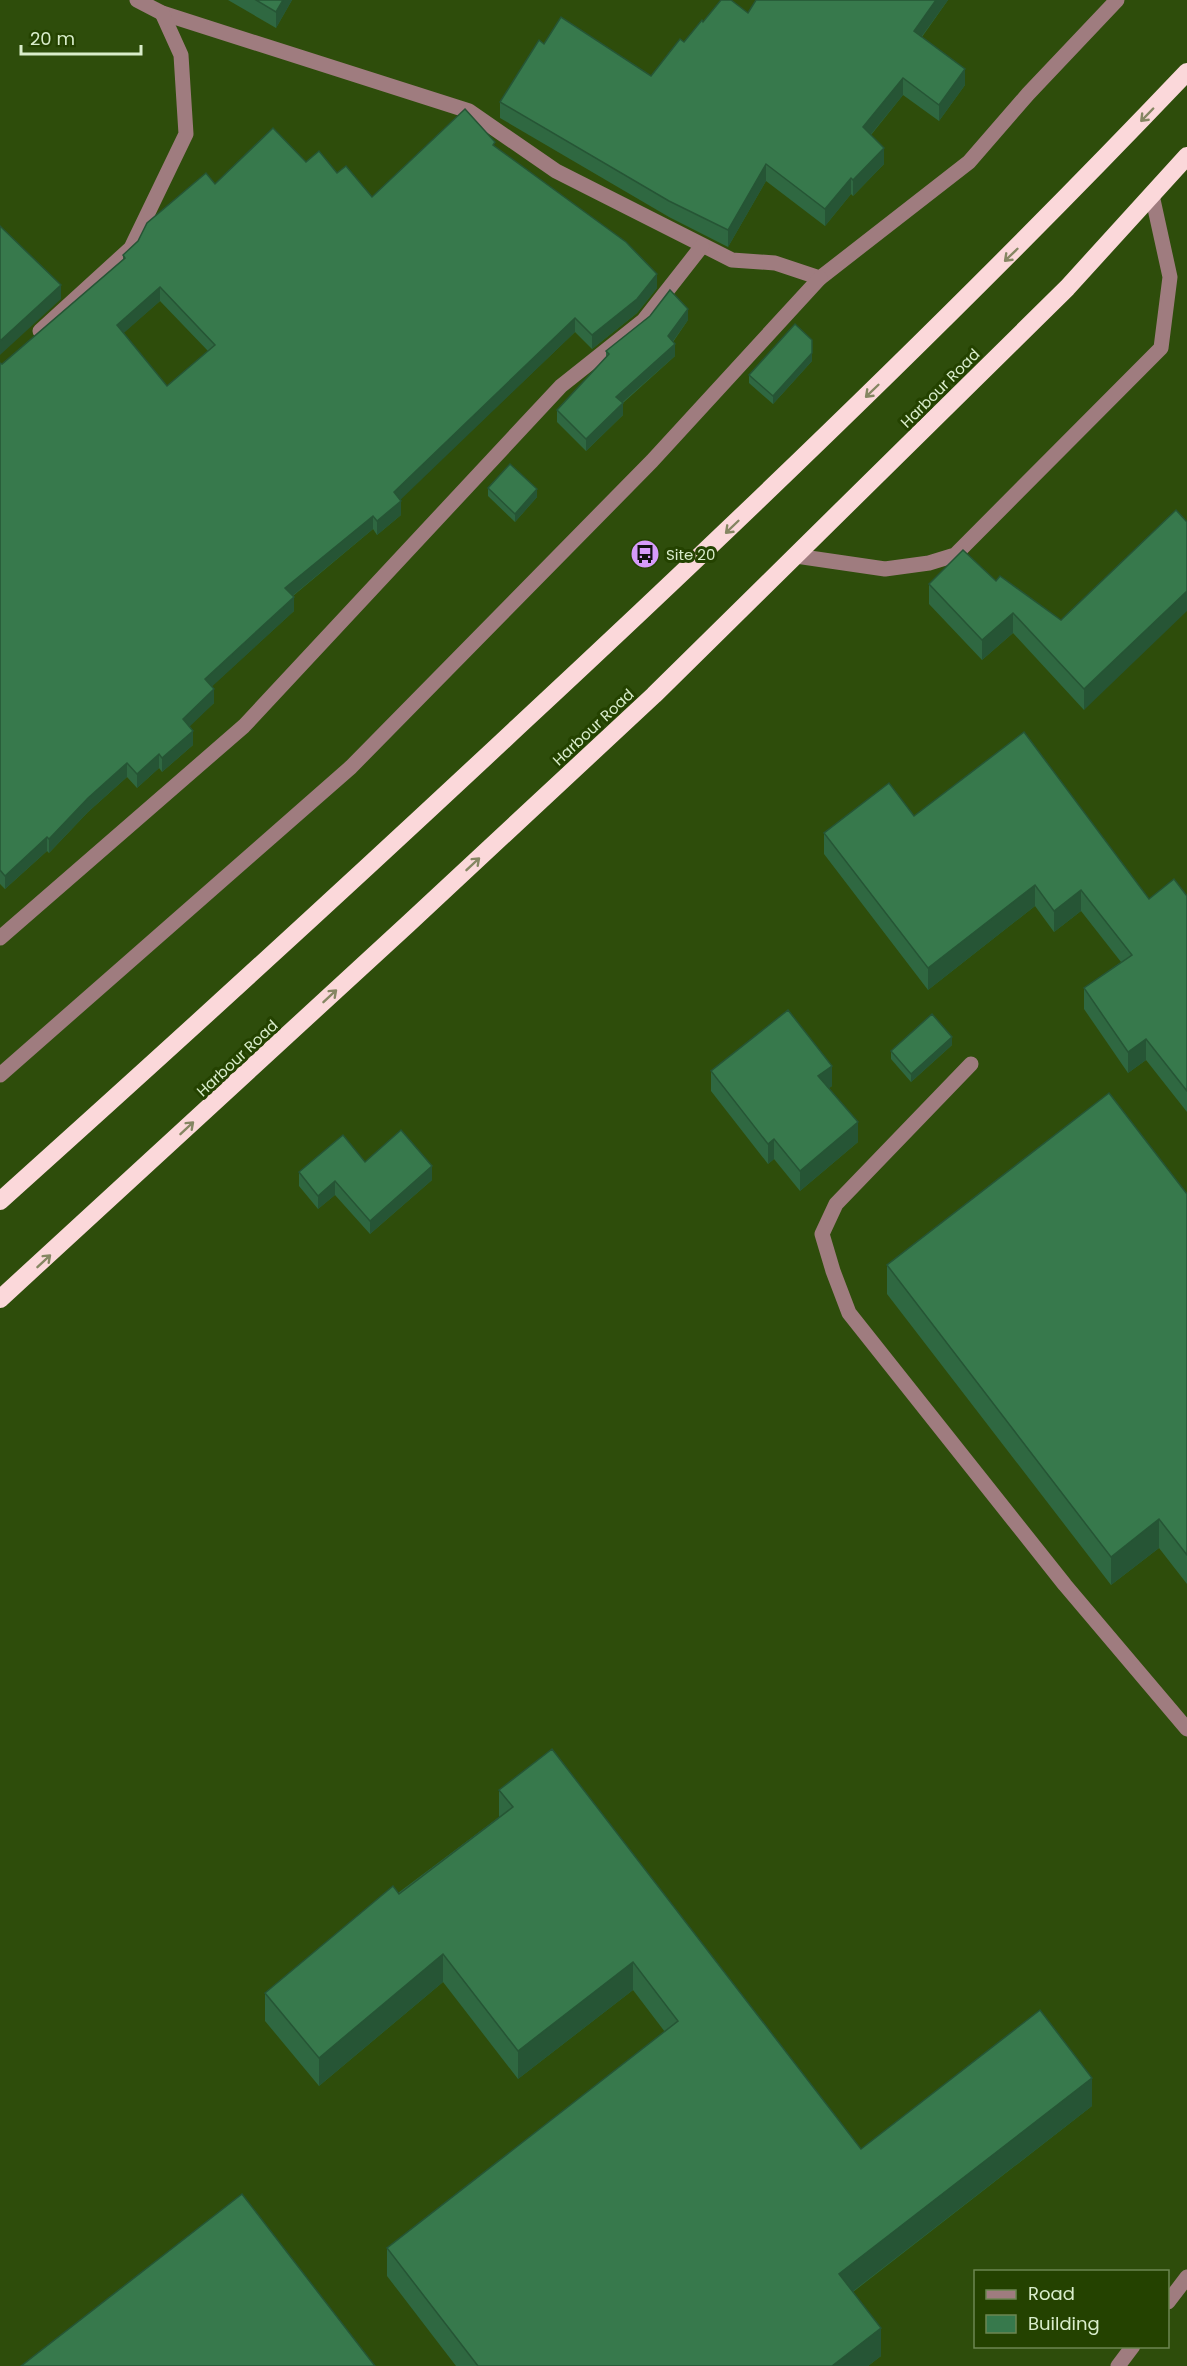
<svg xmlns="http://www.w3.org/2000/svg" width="1187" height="2366" font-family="Poppins,sans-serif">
<rect width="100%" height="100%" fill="#2e4d0b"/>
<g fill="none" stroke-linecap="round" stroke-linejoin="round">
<g stroke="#9f7c7f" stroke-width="15">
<polyline points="137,0 162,13 469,111 556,171 732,260 775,263 820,278 969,162 1028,94 1117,0"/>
<polyline points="40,331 131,248 186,134 181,55 162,13"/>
<polyline points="796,556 885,569 929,563 955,555 1161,348 1170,277 1152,195"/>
<polyline points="0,938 244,726 561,386 644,320 702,246"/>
<polyline points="971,1064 836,1204 822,1234 833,1271 849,1313 1065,1585 1187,1729"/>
<polyline points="0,1075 351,767 652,461 820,278"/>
<polyline points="1168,2302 1187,2277"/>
<polyline points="1118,2366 1133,2346"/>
</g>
<g stroke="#fbd8da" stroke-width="18">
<path d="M 0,1201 C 176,1043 350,884 522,723 C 749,512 973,297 1187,72"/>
<polyline points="0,1299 408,924 654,695 1067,288 1187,156"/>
</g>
</g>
<g fill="#2f6841" fill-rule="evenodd">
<polygon points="228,0 292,0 276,28"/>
<polygon points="948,0 922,37 965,85 939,121 903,95 871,135 884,164 853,196 851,194 825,226 766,181 728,247 669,217 500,118 500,102 544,44 651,76 703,22 748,13"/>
<path d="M 495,147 L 657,288 L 637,313 L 592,349 L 575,332 L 400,499 L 401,515 L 377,535 L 373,529 L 293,596 L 294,611 L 212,686 L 214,703 L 189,726 L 193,745 L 162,772 L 159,768 L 137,788 L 127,777 L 88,812 L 49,853 L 47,851 L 5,889 L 0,884 L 0,363 L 2,364 L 123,260 L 123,255 L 215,184 L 306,162 L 337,173 L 372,197 ZM 160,301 L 208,351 L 167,386 L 123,333 Z"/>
<polygon points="688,320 673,342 675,356 623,403 623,415 586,451 557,422 557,410 606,357 606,351"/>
<polygon points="812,361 773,404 749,383 749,375"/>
<polygon points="488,488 537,497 515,522 488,496"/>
<polygon points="1176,510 1084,710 1013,633 982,660 929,604 929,584 996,581 1061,620"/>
<polygon points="914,816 1149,899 1187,896 1187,1112 1146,1060 1128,1073 1084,1009 1084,988 1121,962 1081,911 1054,932 1035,906 928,990 824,854 824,833"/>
<polygon points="952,1045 911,1082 891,1059 891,1051"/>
<polygon points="711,1071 832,1086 829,1088 858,1142 800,1191 774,1159 768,1164 711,1091"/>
<polygon points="365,1162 432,1180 370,1234 335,1195 318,1209 299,1186 299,1172"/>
<polygon points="1187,1194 1187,1584 1159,1548 1111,1585 887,1294 887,1265"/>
<polygon points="499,1790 861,2149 1092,2106 853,2292 881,2356 868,2366 456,2366 387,2276 387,2248 665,2032 633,1990 518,2079 443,1982 319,2086 265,2021 265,1993 499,1817"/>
</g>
<g fill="#265535">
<polygon points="283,0 292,0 276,28 276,12"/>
<polygon points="936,0 948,0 914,47 914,31"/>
<polygon points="965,69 965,85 939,121 939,105"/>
<polygon points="903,78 903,95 863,144 863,127"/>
<polygon points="884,148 884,164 853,196 853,180"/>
<polygon points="766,164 766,181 728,247 728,230"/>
<polygon points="851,178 851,194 825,226 825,209"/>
<polygon points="657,274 657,288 637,313 592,349 592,335"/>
<polygon points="61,285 61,299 0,355 0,341"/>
<polygon points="160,287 160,301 117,339 117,325"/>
<polygon points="688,309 688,320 668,348 668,336"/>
<polygon points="575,318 575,332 394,506 394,492"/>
<polygon points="675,344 675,356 616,408 616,397"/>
<polygon points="812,353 812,361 773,404 773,396"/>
<polygon points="623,403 623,415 586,451 586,439"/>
<polygon points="537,489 537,497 515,522 515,514"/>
<polygon points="401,501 401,515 377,535 377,521"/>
<polygon points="373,516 373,529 285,602 285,588"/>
<polygon points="1187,591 1187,611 1084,710 1084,689"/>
<polygon points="294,597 294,611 205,693 205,679"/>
<polygon points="1013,613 1013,633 982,660 982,640"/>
<polygon points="214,689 214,703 183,733 183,719"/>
<polygon points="193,731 193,745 162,772 162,758"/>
<polygon points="159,754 159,768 137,788 137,774"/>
<polygon points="127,763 127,777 88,812 49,853 49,839 88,798"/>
<polygon points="47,837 47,851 5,889 5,876"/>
<polygon points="1035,885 1035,906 928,990 928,968"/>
<polygon points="1081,890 1081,911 1054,932 1054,911"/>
<polygon points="952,1037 952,1045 911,1082 911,1074"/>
<polygon points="1146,1039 1146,1060 1128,1073 1128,1052"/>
<polygon points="832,1066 832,1086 818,1096 818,1076"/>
<polygon points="858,1122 858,1142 800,1191 800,1171"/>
<polygon points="774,1139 774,1159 768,1164 768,1144"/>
<polygon points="432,1166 432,1180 370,1234 370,1221"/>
<polygon points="335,1181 335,1195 318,1209 318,1196"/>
<polygon points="1159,1519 1159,1548 1111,1585 1111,1557"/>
<polygon points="443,1954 443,1982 319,2086 319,2058"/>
<polygon points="633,1962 633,1990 518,2079 518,2051"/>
<polygon points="1092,2078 1092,2106 839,2302 839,2274"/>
<polygon points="881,2328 881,2356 868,2366 832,2366"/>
</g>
<g fill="#37794c" stroke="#265535" stroke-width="1.5" fill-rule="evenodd">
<polygon points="256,0 283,0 276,12"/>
<polygon points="721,0 731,0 748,13 756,0 936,0 914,31 965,69 939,105 903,78 863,127 884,148 853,180 851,178 825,209 766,164 728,230 669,201 500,102 539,40 544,44 561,17 651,76 680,39 684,42 702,20 703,22"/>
<path d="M 465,109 L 495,142 L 493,145 L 626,242 L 657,274 L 637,299 L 592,335 L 575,318 L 394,492 L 401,501 L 377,521 L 373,516 L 285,588 L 294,597 L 205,679 L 214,689 L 183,719 L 193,731 L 162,758 L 159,754 L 137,774 L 127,763 L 88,798 L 49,839 L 47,837 L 5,876 L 0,870 L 0,363 L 2,364 L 125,258 L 123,255 L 138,241 L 147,223 L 206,173 L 215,184 L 273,128 L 306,162 L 319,151 L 337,173 L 346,166 L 372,197 ZM 160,287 L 215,345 L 167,386 L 117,325 Z"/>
<polygon points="0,226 61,285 0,341"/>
<polygon points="670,290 688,309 668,336 675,344 616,397 623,403 586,439 557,410 609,354 606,351 650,316"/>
<polygon points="795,324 812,340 812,353 773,396 749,375"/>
<polygon points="510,464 537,489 515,514 488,488"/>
<polygon points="1176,510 1187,522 1187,591 1084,689 1013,613 982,640 929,584 963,550 996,581 1000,576 1061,620"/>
<polygon points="1024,732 1149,899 1174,879 1187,896 1187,1091 1146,1039 1128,1052 1084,988 1132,955 1081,890 1054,911 1035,885 928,968 824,833 889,783 914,816"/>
<polygon points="788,1010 832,1066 818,1076 858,1122 800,1171 774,1139 768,1144 711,1071"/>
<polygon points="932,1014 952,1037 911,1074 891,1051"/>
<polygon points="1109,1093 1187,1194 1187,1555 1159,1519 1111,1557 887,1265"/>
<polygon points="401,1130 432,1166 370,1221 335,1181 318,1196 299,1172 343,1135 365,1162"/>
<polygon points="552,1749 861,2149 1040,2010 1092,2078 839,2274 881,2328 832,2366 478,2366 387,2248 678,2021 633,1962 518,2051 443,1954 319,2058 265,1993 393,1886 399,1894 513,1807 499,1790"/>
<polygon points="242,2194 375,2366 21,2366"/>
</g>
<defs><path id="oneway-shaft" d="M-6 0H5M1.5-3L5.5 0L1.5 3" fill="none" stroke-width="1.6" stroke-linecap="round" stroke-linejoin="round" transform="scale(1.5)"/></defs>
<g stroke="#858662">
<use href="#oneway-shaft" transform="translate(1147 115) rotate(134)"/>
<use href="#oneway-shaft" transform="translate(1011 255) rotate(136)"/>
<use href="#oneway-shaft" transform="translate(872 391) rotate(136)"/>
<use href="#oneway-shaft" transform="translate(732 527) rotate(136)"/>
<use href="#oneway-shaft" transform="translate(473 864) rotate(-43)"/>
<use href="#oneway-shaft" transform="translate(330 996) rotate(-43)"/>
<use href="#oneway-shaft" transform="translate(187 1128) rotate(-43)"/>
<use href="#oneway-shaft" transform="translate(44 1261) rotate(-43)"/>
</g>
<defs>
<g id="bus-disc" transform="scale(1.5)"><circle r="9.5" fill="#d69bfa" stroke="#244200"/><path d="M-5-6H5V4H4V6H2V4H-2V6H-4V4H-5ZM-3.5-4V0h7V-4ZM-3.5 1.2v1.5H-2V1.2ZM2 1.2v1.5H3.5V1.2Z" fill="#111"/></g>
</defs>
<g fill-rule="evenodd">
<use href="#bus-disc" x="645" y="554"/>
</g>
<g text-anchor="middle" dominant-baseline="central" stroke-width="6" stroke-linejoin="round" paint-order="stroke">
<g font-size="15" fill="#d9edcb" stroke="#244200">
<text transform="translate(940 388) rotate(-45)">Harbour Road</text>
<text transform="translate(593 727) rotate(-43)">Harbour Road</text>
<text transform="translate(237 1058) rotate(-43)">Harbour Road</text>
</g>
<g font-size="15" fill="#d9edcb" stroke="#244200" text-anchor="start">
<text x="666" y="554">Site 20</text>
</g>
</g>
<rect x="974" y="2270" width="195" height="78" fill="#244200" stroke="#6c8651" stroke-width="1.5"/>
<rect x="986" y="2290" width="30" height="9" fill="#9f7c7f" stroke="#6c8651" stroke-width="1.5"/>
<text x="1028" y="2300" font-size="18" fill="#d9edcb">Road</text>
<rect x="986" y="2315" width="30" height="18" fill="#37794c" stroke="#6c8651" stroke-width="1.5"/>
<text x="1028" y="2330" font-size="18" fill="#d9edcb">Building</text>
<path d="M21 45v9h120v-9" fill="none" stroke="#d9edcb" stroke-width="3"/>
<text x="30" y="45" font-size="18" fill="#d9edcb" stroke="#244200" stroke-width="4.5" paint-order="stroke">20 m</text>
</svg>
